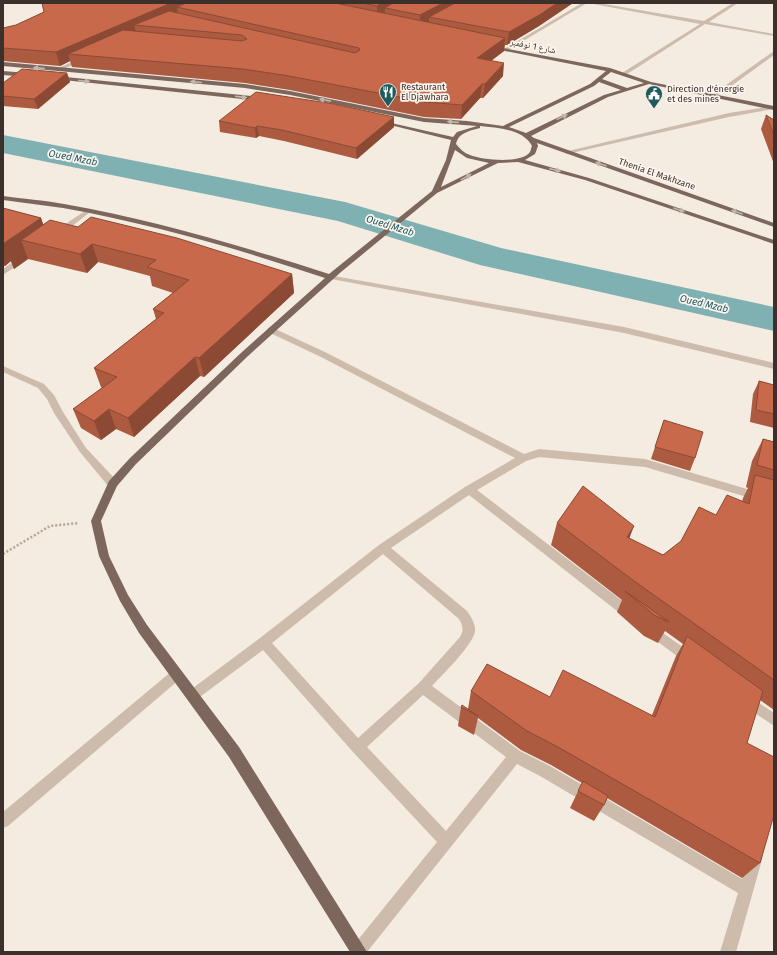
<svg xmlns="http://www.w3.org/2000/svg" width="777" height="955" font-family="'Fira Sans','Noto Naskh Arabic',sans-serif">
<rect width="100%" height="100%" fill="#f4ebe1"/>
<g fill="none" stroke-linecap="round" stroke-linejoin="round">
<polygon fill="#7fb0b2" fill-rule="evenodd" points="3,135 345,202 501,248 774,307 774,331 480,265 338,221 3,153"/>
<polyline stroke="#b9a596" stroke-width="2.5" stroke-dasharray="2 2" stroke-linecap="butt" points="3,554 50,526 79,523"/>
<g fill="#cdbbac" fill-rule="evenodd">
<polygon points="582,3 587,3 508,50 504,49"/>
<polygon points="588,3 598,3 704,21 733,3 738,3 709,22 774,34 774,36 705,24 624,76 621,74 622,73 700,24"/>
<polygon points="774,51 774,55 716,97 712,97 712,95"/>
<polygon points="83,57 86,59 85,60 61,70 56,69"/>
<polygon points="774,106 773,109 729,117 567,154 564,152 729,113"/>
<polygon points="88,209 91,211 90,212 61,235 55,235 55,231"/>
<polygon points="21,256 27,256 28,258 3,275 3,269"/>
<polygon points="328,275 624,327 774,363 774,369 624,333 331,279 327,277"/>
<path d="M 271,327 L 327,353 L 524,454 L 539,449 L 645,459 L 774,497 L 774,505 L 645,467 L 539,457 L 526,461 L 477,490 L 634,610 L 636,614 L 634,618 L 630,619 L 626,618 L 469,495 L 391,548 L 467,611 C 471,617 476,624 475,632 C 471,647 443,674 432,686 L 520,751 L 550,766 L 742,879 L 751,851 L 756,849 L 761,851 L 763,856 L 736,952 L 720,952 L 738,893 L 540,776 L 517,764 L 367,952 L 351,952 L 353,946 L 437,842 L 353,752 L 263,650 L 197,699 L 193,701 L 189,699 L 187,695 L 189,691 L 260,638 L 379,545 L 465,487 L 515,458 L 321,357 L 268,332 L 267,330 L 268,328 ZM 383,554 L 459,619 C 463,626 464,630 460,637 L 419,683 L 358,738 L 272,643 ZM 423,695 L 506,757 L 446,831 L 367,747 Z"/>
<polygon points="3,366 44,384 54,395 63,412 86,448 117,481 118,484 117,487 109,487 80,452 54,413 47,399 38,388 3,372"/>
<polygon points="650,624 693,654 695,658 693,662 689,663 685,662 646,633 644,629 646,625"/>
<polygon points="176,669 180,671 182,675 180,679 8,826 3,828 3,812 172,671"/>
<polygon points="747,695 774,713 774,726 743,705 741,701 743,697"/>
</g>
<g fill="#7d675c" fill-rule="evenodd">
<path d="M 492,46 L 610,68 L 651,82 L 774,106 L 774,110 L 649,84 L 608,97 L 531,136 L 534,138 L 774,223 L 774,227 L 537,143 L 538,146 L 535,154 L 525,160 L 589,178 L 774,240 L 774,244 L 585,180 L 518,162 L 498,163 L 437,193 L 341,272 L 248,356 L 136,464 L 117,486 L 101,521 L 109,556 L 128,595 L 147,625 L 239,747 L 367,952 L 350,952 L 229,757 L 139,633 L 120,601 L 99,556 L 91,521 L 109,481 L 130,458 L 242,352 L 325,278 C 239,249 152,224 63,208 C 43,205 23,203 3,200 L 3,196 C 23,199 44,200 64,204 C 154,220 242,246 329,274 L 432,191 L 446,160 L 451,140 L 378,122 L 378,120 L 453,137 L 457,132 L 477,126 L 424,122 L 290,95 L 245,88 L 3,66 L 3,62 L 245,84 L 290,91 L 424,118 L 467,121 L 503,126 L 590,84 L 606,71 L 490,48 ZM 611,72 L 644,83 L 627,88 L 602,79 ZM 599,82 L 621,90 L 604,95 L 526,133 L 509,127 L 594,86 ZM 480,126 C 498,128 523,129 532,146 C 531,148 531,150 530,152 C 522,164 482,160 470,155 C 464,153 460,149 456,144 C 459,132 470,131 480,128 ZM 455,150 L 467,158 L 489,163 L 441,187 Z"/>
<polygon points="3,71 28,73 31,75 28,77 3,75"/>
<polygon points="56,76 260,97 263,99 260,101 54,79 54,77"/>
</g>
</g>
<g fill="#ac5a40">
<polygon points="42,3 573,3 539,26 507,45 505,45 504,51 491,61 503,76 483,98 480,98 461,119 424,117 290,90 245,83 72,67 70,61 60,66 3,61 3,28 16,25 44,12"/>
<polygon points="67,73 70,82 38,109 3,106 3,83"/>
<polygon points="766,115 774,135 774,164 761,129"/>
<polygon points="394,117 394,127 357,159 284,141 259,136 256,138 220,132 219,121"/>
<polygon points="3,208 41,218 43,224 78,227 292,274 294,293 204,377 200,376 134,437 116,429 101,440 81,428 73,409 102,388 101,387 94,368 156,319 153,309 173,293 152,286 150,276 98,262 87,273 28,259 14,269 11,261 5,266 3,266"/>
<polygon points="759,381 774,385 774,428 750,422 753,394"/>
<polygon points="664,420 695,458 690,471 651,459"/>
<polygon points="763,439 774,442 774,710 760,700 747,743 760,863 742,878 607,798 604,805 594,821 570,808 582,783 551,765 521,750 478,718 474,735 458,726 461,707 468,709 471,691 550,697 652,715 676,656 683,644 665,631 658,643 644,636 617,612 622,600 551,545 557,523 629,538 663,555 716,515 742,502 743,498 748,488 746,487 752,461"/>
</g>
<g fill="#8c4a34">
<polygon points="171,3 201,3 177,7 178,13 134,25 136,32 68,54 70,61 60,66 56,52"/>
<polygon points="382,3 403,3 385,8 385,13 377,18 377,6"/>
<polygon points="443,3 466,3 429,17 429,22 420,27 420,15"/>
<polygon points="557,3 573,3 539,26 507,45 509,32"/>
<polygon points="505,38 504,51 476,72 477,58"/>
<polygon points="504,63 503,76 483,98 485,84"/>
<polygon points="67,73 70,82 38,109 34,99"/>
<polygon points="482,84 480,98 461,119 462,105"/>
<polygon points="394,117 394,127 357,159 356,148"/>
<polygon points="257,126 259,136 256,138 255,128"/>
<polygon points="41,218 47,236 21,240 28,259 14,269 11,261 5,266 3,262 3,244"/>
<polygon points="92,244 98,262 87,273 80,254"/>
<polygon points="292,274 294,293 204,377 199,358"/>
<polygon points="195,357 200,376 134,437 128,418"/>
<polygon points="109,409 116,429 101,440 94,421"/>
<polygon points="634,526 626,547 627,537"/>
</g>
<g fill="#c8694b" stroke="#8c4a34">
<polygon points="42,3 171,3 56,52 3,48 3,28 16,25 44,12"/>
<polygon points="186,3 335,3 505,38 477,58 504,63 485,84 482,84 462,105 425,102 289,76 243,69 68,54 123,30 242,41 247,39 242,35 134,25 169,11 355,53 360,50 359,48 177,7"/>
<polygon points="362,3 382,3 377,6"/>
<polygon points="393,3 443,3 420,15 385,8"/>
<polygon points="455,3 557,3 541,14 509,32 429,17"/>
<polygon points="22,69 67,73 34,99 3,96 3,83"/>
<polygon points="256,92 334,104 394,117 356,148 282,130 257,126 255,128 219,121"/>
<polygon points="766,115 774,120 774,135"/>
<polygon points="3,208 41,218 3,244"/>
<polygon points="91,217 177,238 292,274 199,358 195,357 128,418 109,409 94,421 73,409 117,377 94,368 164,313 153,309 189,280 147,267 156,260 92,244 80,254 21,240 7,250 50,220 78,227"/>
<polygon points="759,381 774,385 774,414 756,410"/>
<polygon points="664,420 703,432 695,458 655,447"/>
<polygon points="763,439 774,442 774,470 757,465"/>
<polygon points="755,475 774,480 774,680 634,581 557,523 583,486 634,526 627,537 663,555 681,541 699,507 716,515 727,495 749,504"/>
<polygon points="625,591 669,622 654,615"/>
<polygon points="687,636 763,691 747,743 774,757 774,815 760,863 558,747 527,731 471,691 487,664 550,697 563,670 655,717"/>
<polygon points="462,705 478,716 461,707"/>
<polygon points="583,781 608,796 604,805 578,791"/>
</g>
<defs><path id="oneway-solid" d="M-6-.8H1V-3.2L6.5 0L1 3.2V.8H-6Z"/></defs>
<g fill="#c2b5ac">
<use href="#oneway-solid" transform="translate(39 68) rotate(-175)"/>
<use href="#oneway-solid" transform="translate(84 81) rotate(5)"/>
<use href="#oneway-solid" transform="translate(196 82) rotate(-175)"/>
<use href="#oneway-solid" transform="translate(241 97) rotate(7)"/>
<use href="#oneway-solid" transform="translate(325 100) rotate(-169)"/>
<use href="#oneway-solid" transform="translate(562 117) rotate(-26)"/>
<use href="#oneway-solid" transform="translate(453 122) rotate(-175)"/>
<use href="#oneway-solid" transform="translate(601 164) rotate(-161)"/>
<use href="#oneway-solid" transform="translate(555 170) rotate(15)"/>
<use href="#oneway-solid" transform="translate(466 177) rotate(-29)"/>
<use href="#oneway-solid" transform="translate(679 210) rotate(19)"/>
<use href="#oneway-solid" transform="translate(737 212) rotate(-161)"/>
</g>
<defs>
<g id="restaurant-pin" transform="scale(0.9)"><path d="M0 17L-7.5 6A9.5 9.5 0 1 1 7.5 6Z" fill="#1f5a5e" stroke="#fbf5ee"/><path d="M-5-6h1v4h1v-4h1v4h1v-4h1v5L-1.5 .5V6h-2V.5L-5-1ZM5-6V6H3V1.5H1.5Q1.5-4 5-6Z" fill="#fff"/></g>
<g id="civic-pin" transform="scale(0.9)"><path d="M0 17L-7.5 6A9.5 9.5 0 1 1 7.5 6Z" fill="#1f5a5e" stroke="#fbf5ee"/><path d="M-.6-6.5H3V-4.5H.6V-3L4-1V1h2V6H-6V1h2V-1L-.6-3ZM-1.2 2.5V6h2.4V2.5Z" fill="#fff"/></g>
</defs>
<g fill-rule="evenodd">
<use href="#restaurant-pin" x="388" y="92"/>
<use href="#civic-pin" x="654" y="94"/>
</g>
<g text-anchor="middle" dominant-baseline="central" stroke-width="3.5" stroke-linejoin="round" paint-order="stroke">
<g font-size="9" fill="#3b302b" stroke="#fbf5ee">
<text transform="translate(533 46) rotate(11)">شارع 1 نوفمبر</text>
<text transform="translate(657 174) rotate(19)">Thenia El Makhzane</text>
</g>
<g font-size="9" fill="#3b302b" stroke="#fbf5ee" text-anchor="start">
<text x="401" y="87">Restaurant<tspan x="401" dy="10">El Djawhara</tspan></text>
<text x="667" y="89">Direction d'énergie<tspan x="667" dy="10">et des mines</tspan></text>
</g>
<g font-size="10" font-style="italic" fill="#1f5a5e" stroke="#fbf5ee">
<text transform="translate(73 158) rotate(11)">Oued Mzab</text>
<text transform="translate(390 226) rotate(17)">Oued Mzab</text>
<text transform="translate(704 304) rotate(13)">Oued Mzab</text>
</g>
</g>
<rect width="777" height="955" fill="none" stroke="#3b302b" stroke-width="8"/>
</svg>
